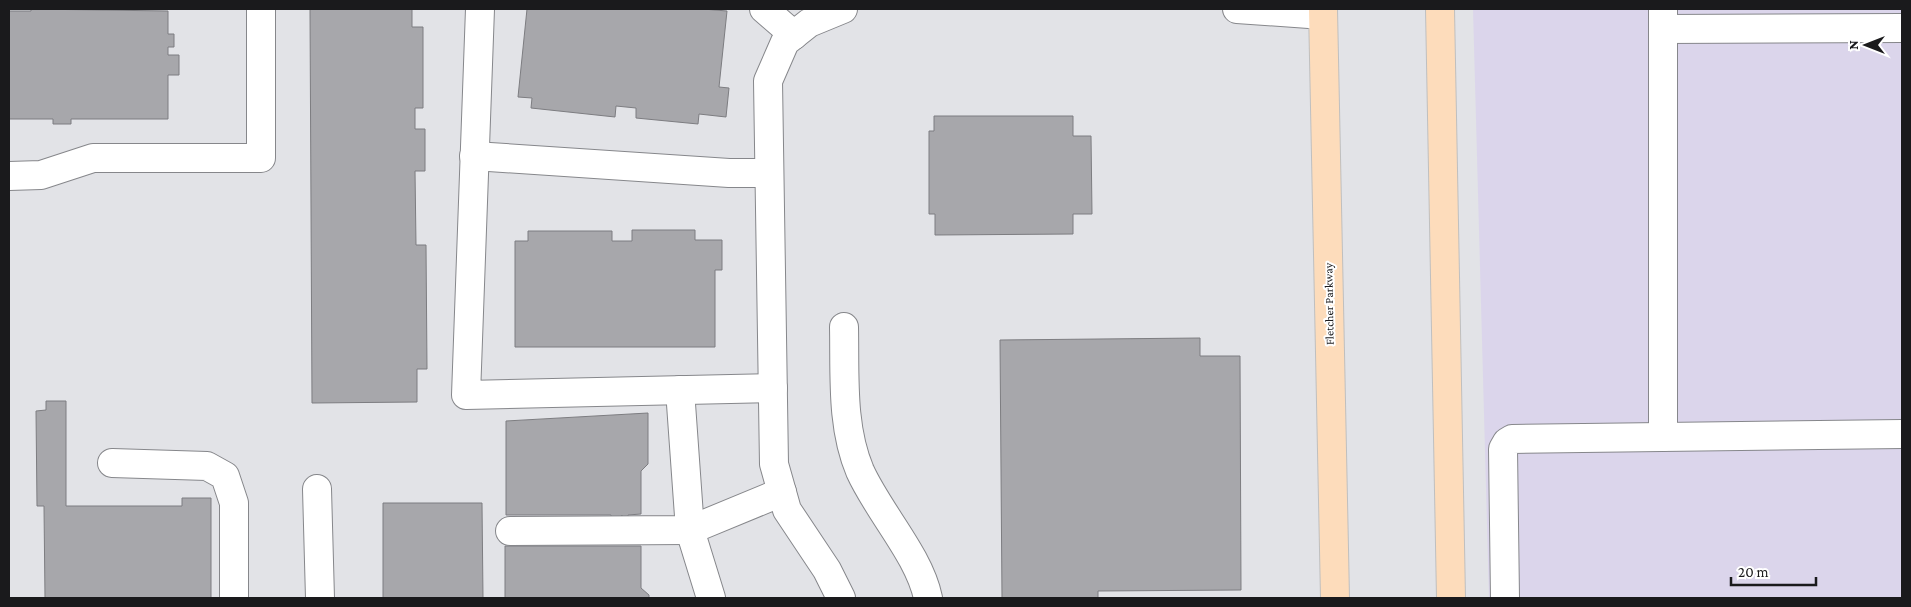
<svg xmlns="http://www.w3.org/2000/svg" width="1911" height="607" font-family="'Crimson Pro',serif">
<rect width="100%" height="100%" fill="#e2e3e7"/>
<polygon fill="#dbd5eb" points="1473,9 1902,9 1902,598 1489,598"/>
<g fill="#a7a7ab" stroke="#7d7d81">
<polygon points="31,9 168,11 168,34 174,34 174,47 168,47 168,55 179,55 179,75 168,75 168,119 71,119 71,124 53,124 53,119 9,119 9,11 31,11"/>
<polygon points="310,9 412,9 412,27 423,27 423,108 415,108 415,129 425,129 425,171 415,171 416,245 426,245 427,369 417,369 417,402 312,403"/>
<polygon points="527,9 703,9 727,11 719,87 729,88 726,117 699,114 698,124 636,118 636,108 616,106 615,117 531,108 532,98 518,97"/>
<polygon points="934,116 1073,116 1073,136 1091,136 1092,214 1073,214 1073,234 935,235 935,214 929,214 929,131 934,131"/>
<polygon points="632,230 695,230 695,240 722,240 722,270 715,270 715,347 515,347 515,241 528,241 528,231 612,231 612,241 632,241"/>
<polygon points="1200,338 1200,356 1240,356 1241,590 1098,591 1098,598 1002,598 1000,340"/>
<polygon points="46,401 66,401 66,506 182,506 182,498 211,498 211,598 45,598 44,506 37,506 36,411 46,410"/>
<polygon points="648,413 648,464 641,471 641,514 628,515 628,520 622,520 622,515 620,518 611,518 611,515 506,515 506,421"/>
<polygon points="383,503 482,503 483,598 383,598"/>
<polygon points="505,546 641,546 641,588 649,595 649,598 505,598"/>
</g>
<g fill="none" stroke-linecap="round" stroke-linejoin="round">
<g stroke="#86878b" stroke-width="30">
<g id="minor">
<polyline points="480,9 466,395 773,388"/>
<polyline points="764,9 794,35"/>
<polyline points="1237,9 1323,15"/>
<polyline points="1663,29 1902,28"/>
<polyline points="474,156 729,173 769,173"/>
<polyline points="9,176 41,175 93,158 261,158 261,9"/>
<path d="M 844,327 C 845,375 841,426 860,471 C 879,513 919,555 928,598"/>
<polyline points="680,390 690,530 711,598"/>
<polyline points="1663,437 1663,9"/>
<polyline points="112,463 207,466 225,476 234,503 234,598"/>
<polyline points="317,489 320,598"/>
<polyline points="510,531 690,530 782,492"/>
<polyline points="841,598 827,570 787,510 774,464 768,81 785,42 809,23 843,9"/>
<polyline points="1505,598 1503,449 1507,442 1512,439 1902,434"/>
</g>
</g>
<g stroke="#bfbfbf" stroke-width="30">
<g id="major">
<polyline points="1323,9 1335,598"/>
<polyline points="1440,9 1451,598"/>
</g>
</g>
<use href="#minor" stroke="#fff" stroke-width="28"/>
<use href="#major" stroke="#fddcbb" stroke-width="28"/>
</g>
<g text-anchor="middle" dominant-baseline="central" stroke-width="4" stroke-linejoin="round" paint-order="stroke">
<g font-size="12" fill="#1a1a1c" stroke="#fff">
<text transform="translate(1329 304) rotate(-91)">Fletcher Parkway</text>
</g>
</g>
<rect width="1911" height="607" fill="none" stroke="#1a1a1c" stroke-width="20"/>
<g transform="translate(1866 45) rotate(270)" stroke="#ffffff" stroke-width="4" paint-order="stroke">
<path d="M0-4L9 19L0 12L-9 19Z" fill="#1a1a1c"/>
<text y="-8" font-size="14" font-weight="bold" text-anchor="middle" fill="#1a1a1c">N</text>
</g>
<path d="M1731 577v8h85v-8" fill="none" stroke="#1a1a1c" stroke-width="2.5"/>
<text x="1738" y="577" font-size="15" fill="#1a1a1c" stroke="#ffffff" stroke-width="4" paint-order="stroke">20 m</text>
</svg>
